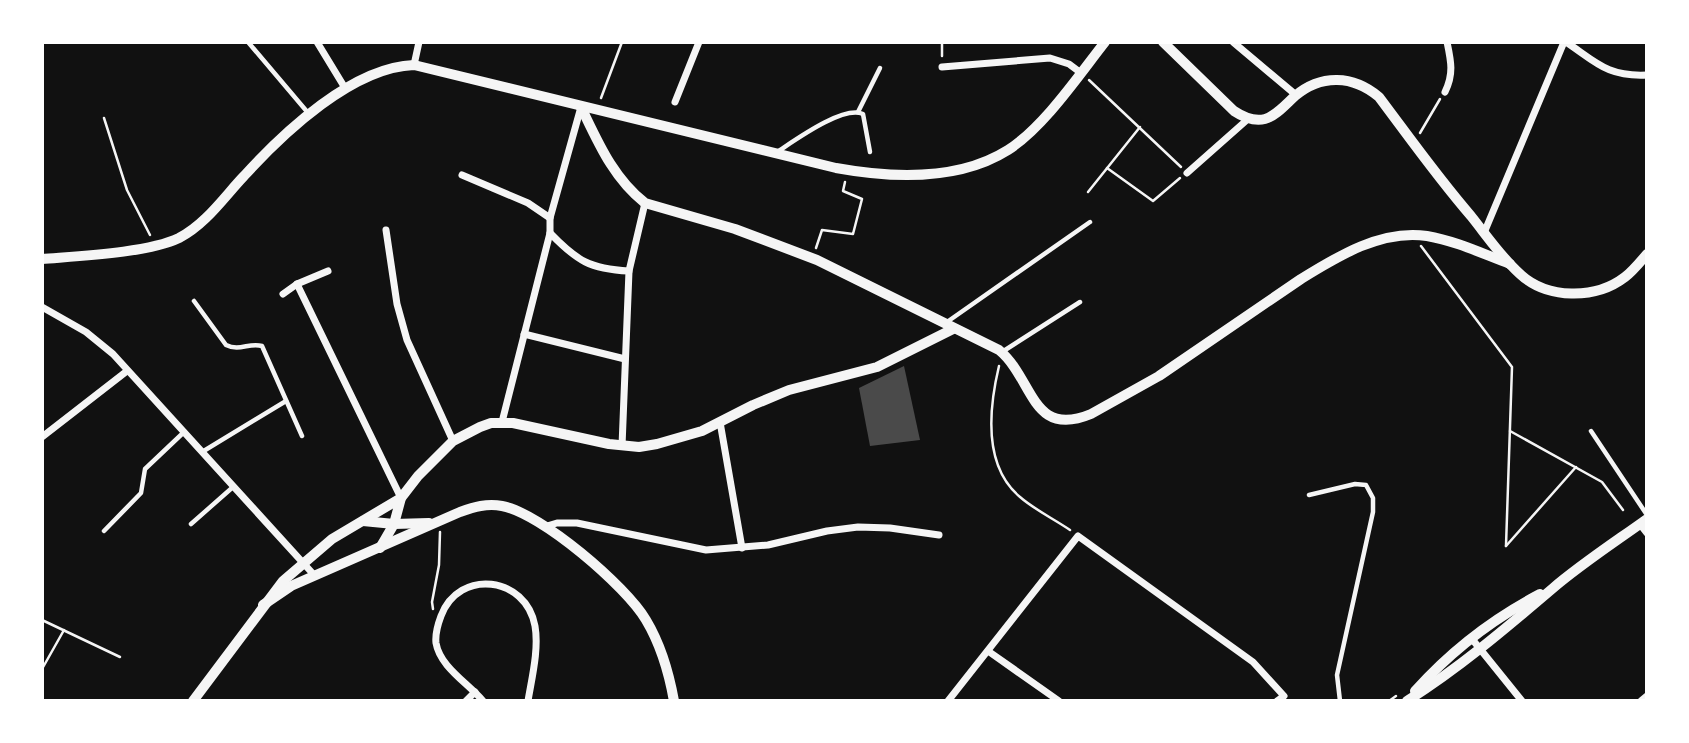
<svg xmlns="http://www.w3.org/2000/svg" width="1689" height="743" font-family="Bitter,serif">
<rect width="100%" height="100%" fill="#111"/>
<polygon fill="#4a4a4a" points="904,366 920,440 870,446 859,388"/>
<g fill="none" stroke-linecap="round" stroke-linejoin="round">
<g stroke="#f5f5f5" stroke-width="2.5">
<polyline points="942,56 942,42"/>
<polyline points="1089,80 1181,167"/>
<polyline points="601,98 622,42"/>
<polyline points="104,118 127,190 150,235"/>
<polyline points="1420,133 1440,99"/>
<polyline points="1107,168 1153,201 1180,178"/>
<polyline points="1088,192 1140,127"/>
<polyline points="1421,246 1512,367 1506,546"/>
<polyline points="816,248 822,230 853,234 862,199 843,191 845,182"/>
<path d="M 999,366 C 989,408 983,466 1020,497 C 1035,510 1054,519 1070,530"/>
<polyline points="1510,431 1602,482 1623,510"/>
<polyline points="1506,546 1576,467"/>
<polyline points="433,609 432,602 439,565 440,532"/>
<polyline points="42,620 120,657"/>
<polyline points="42,669 64,630"/>
<polyline points="1389,701 1396,696"/>
</g>
<g stroke="#f5f5f5" stroke-width="4.5">
<polyline points="248,42 309,114"/>
<polyline points="858,112 880,68"/>
<path d="M 777,152 C 794,141 843,105 863,114 L 870,152"/>
<path d="M 194,301 L 226,345 C 240,352 249,342 262,346 L 302,436"/>
<polyline points="947,322 1090,222"/>
<polyline points="1002,352 1080,302"/>
<polyline points="1591,431 1647,515"/>
<polyline points="202,452 286,401"/>
<polyline points="1309,495 1355,484 1366,485 1373,498 1373,512 1337,675 1340,701"/>
<polyline points="191,524 233,487"/>
<polyline points="104,531 141,493 145,469 183,433"/>
</g>
<g stroke="#f5f5f5" stroke-width="7">
<polyline points="317,42 345,88"/>
<polyline points="1233,42 1296,95"/>
<path d="M 1566,42 C 1596,62 1607,77 1647,75"/>
<polyline points="414,65 419,42"/>
<polyline points="942,67 1050,58 1069,64 1081,73"/>
<path d="M 1445,92 C 1454,74 1451,61 1447,42"/>
<polyline points="675,102 699,42"/>
<polyline points="1187,173 1248,119"/>
<polyline points="462,175 528,203 550,218"/>
<polyline points="386,230 397,304 407,340 453,441"/>
<path d="M 550,233 C 577,261 590,269 629,271"/>
<polyline points="1484,233 1564,42"/>
<polyline points="297,284 401,498"/>
<polyline points="283,294 297,284 328,271"/>
<polyline points="42,307 86,332 113,354 315,576"/>
<polyline points="524,334 625,359"/>
<polyline points="502,422 550,233 550,218 581,107"/>
<polyline points="720,422 742,548"/>
<polyline points="42,437 127,371"/>
<polyline points="622,446 629,271 645,203"/>
<polyline points="1640,524 1647,533"/>
<polyline points="547,526 557,523 577,523 706,550 768,545 827,531 858,527 890,528 939,535"/>
<polyline points="1472,639 1522,701"/>
<polyline points="988,651 1059,701"/>
<polyline points="466,701 475,692"/>
<path d="M 483,701 C 468,683 440,667 436,643 C 435,634 438,624 441,616 C 459,568 526,576 535,626 C 539,649 532,677 528,701"/>
<polyline points="948,701 1078,536 1253,662 1284,696 1277,701"/>
<polyline points="1641,701 1647,696"/>
</g>
<g stroke="#f5f5f5" stroke-width="10">
<path d="M 1163,42 L 1234,111 C 1243,117 1253,122 1265,119 C 1276,116 1286,104 1295,96 C 1321,74 1353,75 1379,97 C 1409,137 1438,178 1471,216 C 1487,236 1501,257 1520,274 C 1547,299 1595,300 1625,277 C 1633,271 1640,262 1647,254"/>
<path d="M 581,107 C 598,142 613,178 645,203 L 735,229 L 817,260 L 999,350 C 1034,379 1031,439 1091,414 L 1159,376 L 1301,279 C 1338,256 1382,229 1427,236 C 1456,241 1483,254 1510,264"/>
<path d="M 42,259 C 78,256 148,253 179,238 C 206,224 224,197 244,176 C 284,132 353,67 414,65 L 836,168 C 891,178 959,181 1008,150 C 1044,127 1079,75 1105,42"/>
<polyline points="363,521 394,524 429,523"/>
<polyline points="380,548 394,524 401,498 418,476 453,441 480,427 491,423 513,423 609,444 639,447 657,444 702,431 753,405 789,390 877,367 953,329"/>
<path d="M 263,605 L 291,586 L 460,512 C 474,507 487,503 502,506 C 541,513 626,586 646,620 C 661,645 669,673 674,701"/>
<polyline points="193,701 283,581 332,539 401,498"/>
</g>
<g stroke="#f5f5f5" stroke-width="10">
<path d="M 1415,691 C 1450,652 1494,618 1540,594"/>
<path d="M 1407,701 C 1459,668 1505,629 1552,589 C 1581,564 1615,542 1647,519"/>
</g>
</g>
<rect width="1689" height="743" fill="none" stroke="#ffffff" stroke-width="88"/>
</svg>
